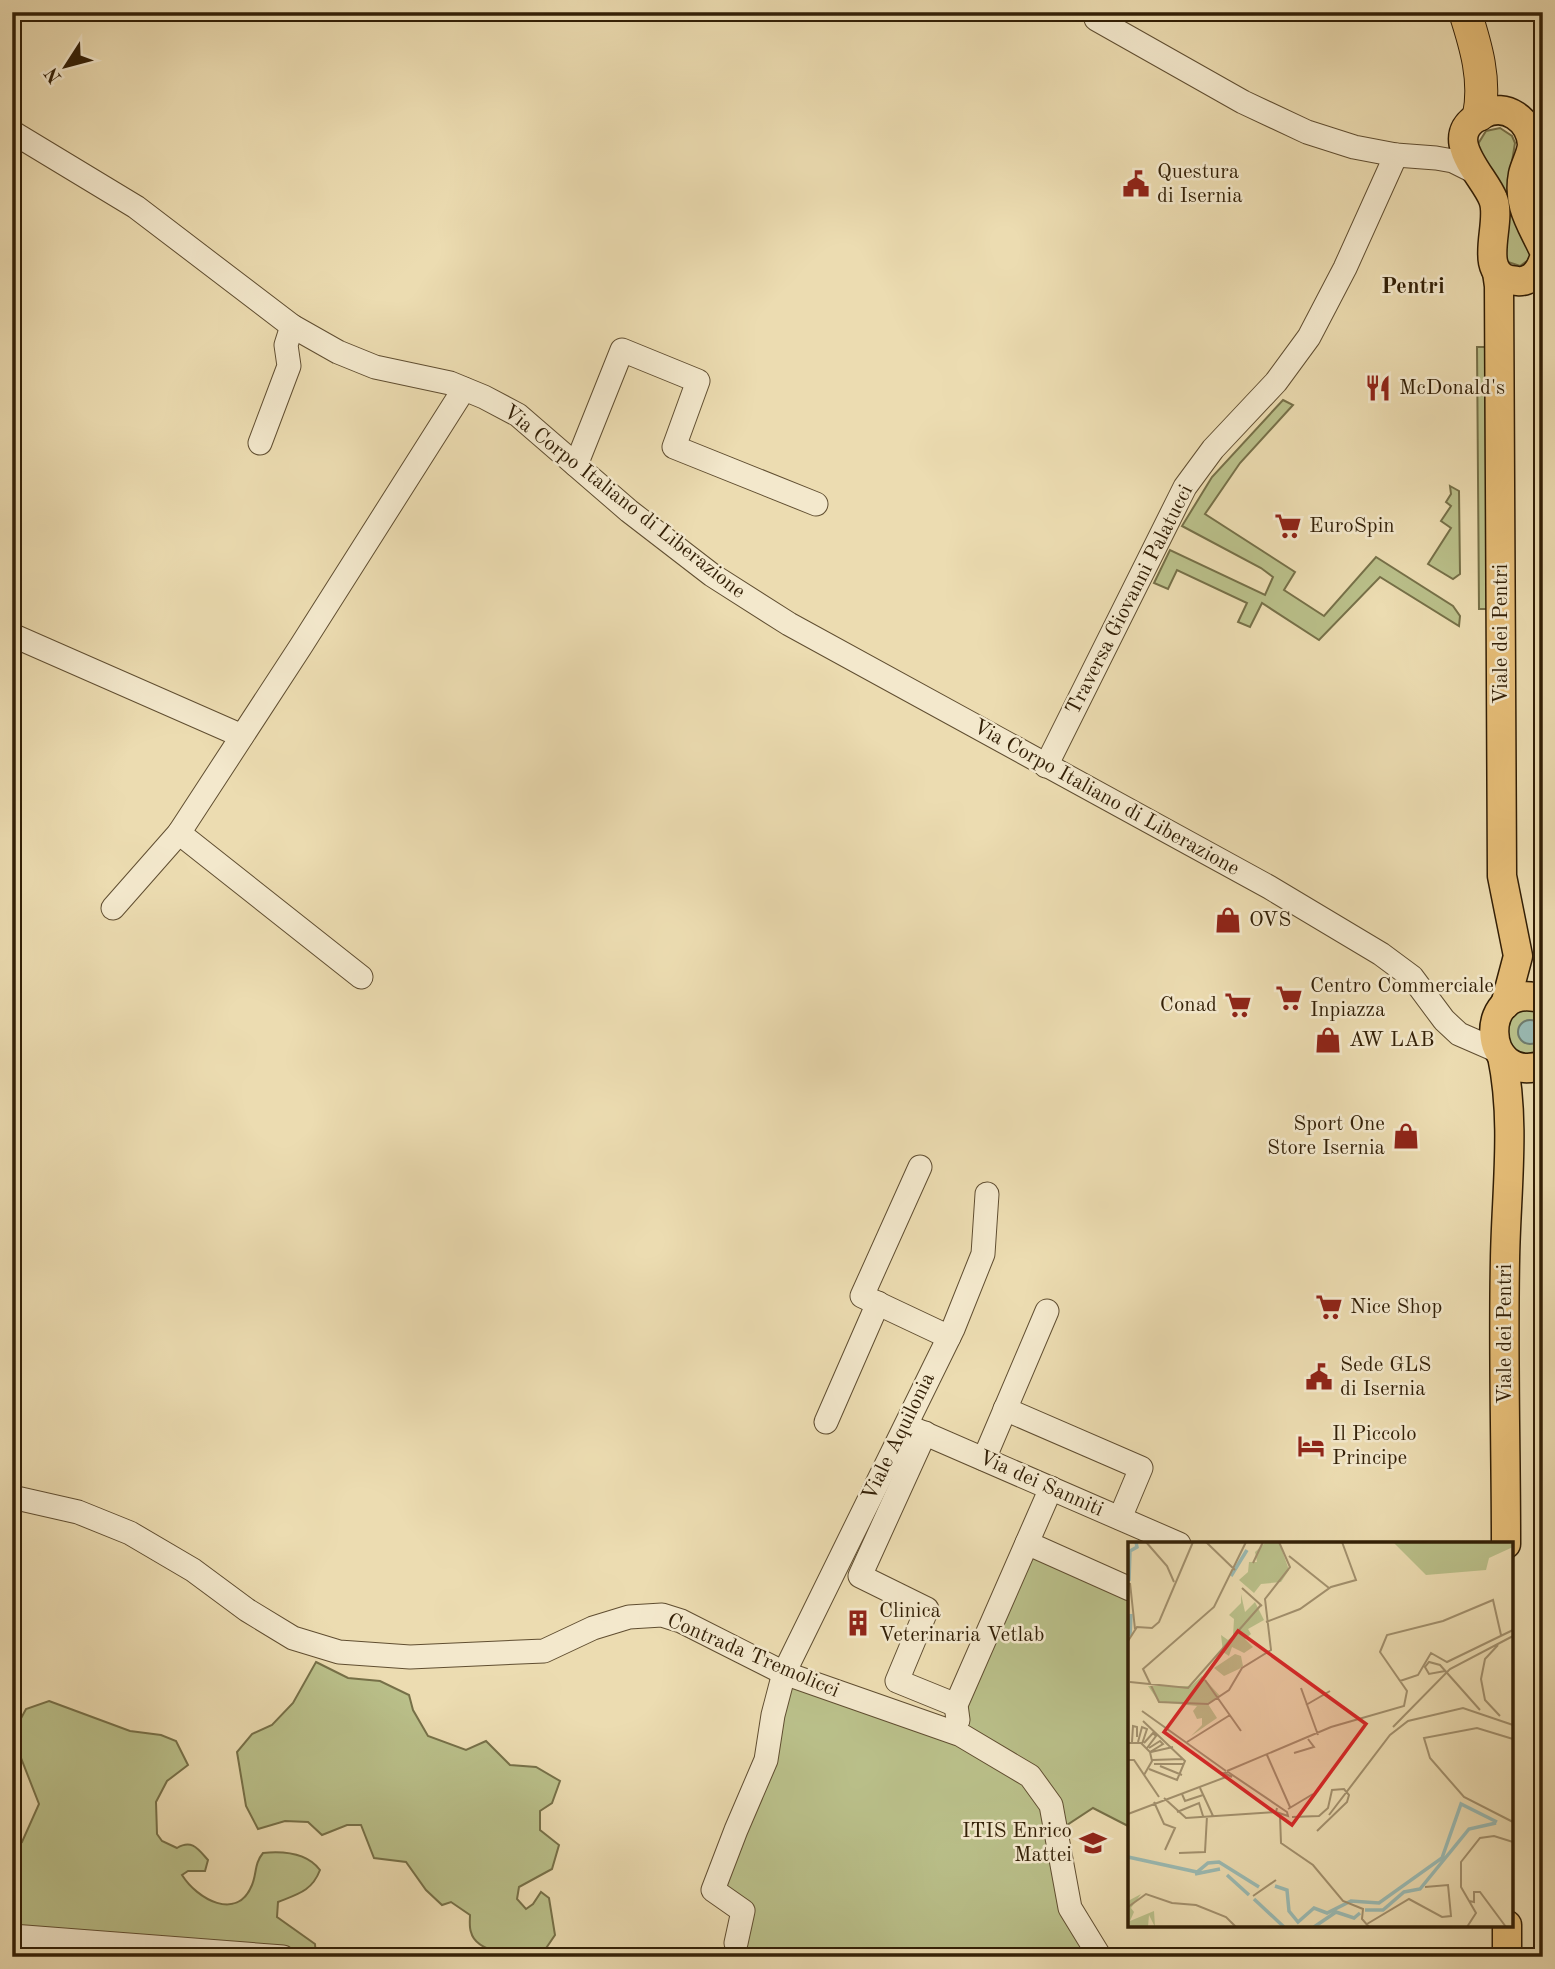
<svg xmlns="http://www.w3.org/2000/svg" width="1555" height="1969" font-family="'Old Standard TT',serif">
<rect width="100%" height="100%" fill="#ecdcb1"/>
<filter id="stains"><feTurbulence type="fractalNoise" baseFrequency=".00286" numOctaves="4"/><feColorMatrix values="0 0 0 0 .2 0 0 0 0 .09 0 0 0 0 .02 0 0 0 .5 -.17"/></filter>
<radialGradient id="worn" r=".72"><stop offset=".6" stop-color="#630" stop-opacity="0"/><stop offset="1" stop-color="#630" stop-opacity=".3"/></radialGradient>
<g fill="#bac08a" stroke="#767048" stroke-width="2">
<polygon points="1500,128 1512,136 1515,143 1509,180 1532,247 1530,259 1520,266 1508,262 1504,254 1499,183 1480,155 1478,144 1486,131"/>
<polygon points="1477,347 1485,347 1487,609 1479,609"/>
<polygon points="1283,400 1293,405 1240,463 1205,514 1295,572 1284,590 1324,616 1376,557 1453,606 1460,616 1459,626 1380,577 1319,640 1262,603 1250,627 1238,622 1247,603 1177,570 1168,589 1154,583 1170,550 1265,595 1273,577 1261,568 1182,526 1212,477"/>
<polygon points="1450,486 1459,491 1460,574 1453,579 1428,564 1451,528 1441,521 1451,506 1446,502 1451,494"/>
<polygon points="1543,1007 1543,1055 1511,1052 1504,1020 1509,1013"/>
<polygon points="1027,1543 1130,1589 1130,1827 1093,1808 1055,1833 1059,1853 1100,1957 732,1957 743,1911 713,1890 784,1673 961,1735 956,1705"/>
<path d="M 316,1662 L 348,1678 L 380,1681 L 409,1695 L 413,1710 L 428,1736 L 466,1750 L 486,1741 L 510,1765 L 536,1767 L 560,1781 L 552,1803 L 540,1811 L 540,1830 L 559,1845 L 552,1869 L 519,1887 L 517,1899 L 526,1909 L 533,1904 L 541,1892 L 549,1898 L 555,1935 L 540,1957 C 521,1957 476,1954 471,1932 C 469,1927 470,1920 470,1915 L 451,1902 L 442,1905 L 426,1890 L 406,1862 L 374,1858 L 361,1825 L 347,1825 L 322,1835 L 308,1822 L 285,1821 L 258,1829 L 246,1806 L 237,1752 L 252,1734 L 272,1725 L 293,1703 Z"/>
<path d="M 49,1701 L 130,1731 L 161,1735 L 176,1741 L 188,1765 L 167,1781 L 156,1802 L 157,1834 L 162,1841 L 177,1848 C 192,1839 198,1849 208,1860 L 205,1871 L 188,1871 L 182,1875 C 197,1899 237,1922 252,1885 C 257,1873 254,1864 263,1853 C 283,1851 307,1853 320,1870 C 312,1891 298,1894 278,1902 L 277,1917 L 315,1944 L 316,1957 L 12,1957 L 12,1838 L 22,1842 L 39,1804 L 12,1735 L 26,1709 Z"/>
</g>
<circle fill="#9abab3" stroke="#707c6e" stroke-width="2" cx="1530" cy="1032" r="12"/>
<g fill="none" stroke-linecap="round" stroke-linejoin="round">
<g stroke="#604e31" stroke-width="25">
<g id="minor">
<polyline points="1096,19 1243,102 1307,132 1354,147 1396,155 1436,158 1453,161 1475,172"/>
<polyline points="12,132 136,207 292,326 338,352 375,367 450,383 484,397 518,415 629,511 712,575 789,624 1269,887 1381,954 1412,977 1444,1020 1459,1034 1498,1051"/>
<polyline points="260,443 289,366 286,345 292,326"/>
<polyline points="576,465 622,350 698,381 674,447 816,504"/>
<polyline points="12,635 242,736"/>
<polyline points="1046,766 1185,487 1213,449 1276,382 1309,337 1345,268 1396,155"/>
<polyline points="179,833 361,977"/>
<polyline points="113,908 179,833 301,646 464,389"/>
<polyline points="920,1167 862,1296 949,1337"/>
<polyline points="1005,1409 1141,1468 1120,1518"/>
<polyline points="826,1422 878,1303"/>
<polyline points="912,1428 1179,1544"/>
<polyline points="925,1433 860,1576 927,1609 897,1681 956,1705"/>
<polyline points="984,1459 1047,1311"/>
<polyline points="12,1497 78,1512 130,1533 193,1570 247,1610 293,1638 339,1652 410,1657 544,1651 593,1628 629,1617 662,1615 681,1621 784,1673 961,1735 1030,1776 1051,1805 1070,1908 1100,1957"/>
<polyline points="1027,1543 1130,1589"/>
<polyline points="958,1720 956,1705 1051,1488"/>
<polyline points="12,1936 283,1957"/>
<polyline points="736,1943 743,1911 713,1890 736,1830 766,1760 773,1715 784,1673 953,1329 983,1254 987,1194"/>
</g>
</g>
<g stroke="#321f06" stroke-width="31">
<g id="major">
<path d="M 1543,249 C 1531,223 1517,205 1523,174 C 1525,165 1532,153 1532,144 C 1530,120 1506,102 1483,114 C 1437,136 1484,175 1493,199 C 1503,223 1476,271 1510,280 C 1516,281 1521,282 1526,280 C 1535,277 1540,270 1543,261"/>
<polyline points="1497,272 1499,286 1502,876 1518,956 1505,1005"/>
<path d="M 1543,999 C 1476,978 1480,1087 1543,1065"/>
<path d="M 1502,1056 C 1516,1122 1506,1193 1505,1260 C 1503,1354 1506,1449 1506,1544"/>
<polyline points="1507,1957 1507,1925"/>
</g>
</g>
<g stroke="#321f06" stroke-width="34">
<path id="highway" d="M 1465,12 C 1476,46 1486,80 1479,115"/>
</g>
<use href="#minor" stroke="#f3e8cc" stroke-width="23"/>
<use href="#major" stroke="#e6be78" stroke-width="28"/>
<use href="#highway" stroke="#e6be78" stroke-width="32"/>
</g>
<defs>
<g id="civic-bare" transform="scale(2.1)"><path d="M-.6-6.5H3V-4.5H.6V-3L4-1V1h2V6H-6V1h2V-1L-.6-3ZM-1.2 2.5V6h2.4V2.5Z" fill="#8f2418" stroke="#f3e8cc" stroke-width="2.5" paint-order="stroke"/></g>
<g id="restaurant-bare" transform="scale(2.1)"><path d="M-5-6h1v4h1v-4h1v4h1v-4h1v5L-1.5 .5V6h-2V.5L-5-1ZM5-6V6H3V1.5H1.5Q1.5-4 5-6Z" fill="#8f2418" stroke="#f3e8cc" stroke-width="2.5" paint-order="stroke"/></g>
<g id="supermarket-bare" transform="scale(2.1)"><path d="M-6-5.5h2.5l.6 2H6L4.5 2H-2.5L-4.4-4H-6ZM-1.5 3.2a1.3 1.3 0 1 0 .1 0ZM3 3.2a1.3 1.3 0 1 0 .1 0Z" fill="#8f2418" stroke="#f3e8cc" stroke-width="2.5" paint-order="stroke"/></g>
<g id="shop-bare" transform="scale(2.1)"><path d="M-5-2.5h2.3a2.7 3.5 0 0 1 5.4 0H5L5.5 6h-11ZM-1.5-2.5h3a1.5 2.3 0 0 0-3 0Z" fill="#8f2418" stroke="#f3e8cc" stroke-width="2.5" paint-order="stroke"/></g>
<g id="hotel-bare" transform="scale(2.1)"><path d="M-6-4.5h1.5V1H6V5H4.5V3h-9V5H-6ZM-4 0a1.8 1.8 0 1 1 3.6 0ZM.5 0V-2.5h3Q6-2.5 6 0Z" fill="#8f2418" stroke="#f3e8cc" stroke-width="2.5" paint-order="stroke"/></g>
<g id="building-bare" transform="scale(2.1)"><path d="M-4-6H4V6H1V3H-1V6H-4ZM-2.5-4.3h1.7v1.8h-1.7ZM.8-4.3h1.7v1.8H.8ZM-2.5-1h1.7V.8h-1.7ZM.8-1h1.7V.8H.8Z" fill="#8f2418" stroke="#f3e8cc" stroke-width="2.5" paint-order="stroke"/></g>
<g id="school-bare" transform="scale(2.1)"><path d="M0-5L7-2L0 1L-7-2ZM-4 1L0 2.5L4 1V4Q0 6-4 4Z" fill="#8f2418" stroke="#f3e8cc" stroke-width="2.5" paint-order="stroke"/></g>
</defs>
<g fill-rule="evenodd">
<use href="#civic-bare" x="1136" y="184"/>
<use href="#restaurant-bare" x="1378" y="388"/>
<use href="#supermarket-bare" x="1288" y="526"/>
<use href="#shop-bare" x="1228" y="920"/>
<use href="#supermarket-bare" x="1289" y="998"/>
<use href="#supermarket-bare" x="1238" y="1005"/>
<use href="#shop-bare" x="1328" y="1040"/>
<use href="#shop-bare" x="1406" y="1136"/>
<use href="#supermarket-bare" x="1329" y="1307"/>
<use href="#civic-bare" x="1319" y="1377"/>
<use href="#hotel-bare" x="1311" y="1446"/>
<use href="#building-bare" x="858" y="1623"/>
<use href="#school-bare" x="1093" y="1843"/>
</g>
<g text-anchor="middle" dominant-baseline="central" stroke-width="5" stroke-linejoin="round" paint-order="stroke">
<g font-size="21" fill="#321f06" stroke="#f3e8cc" text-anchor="start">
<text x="1157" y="172">Questura<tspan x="1157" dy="24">di Isernia</tspan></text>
<text x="1399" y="388">McDonald's</text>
<text x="1309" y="526">EuroSpin</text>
<text x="1249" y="920">OVS</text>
<text x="1310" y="986">Centro Commerciale<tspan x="1310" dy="24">Inpiazza</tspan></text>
<text x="1217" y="1005" text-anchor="end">Conad</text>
<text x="1349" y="1040">AW LAB</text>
<text x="1385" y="1124" text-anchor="end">Sport One<tspan x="1385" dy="24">Store Isernia</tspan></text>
<text x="1350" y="1307">Nice Shop</text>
<text x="1340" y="1365">Sede GLS<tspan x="1340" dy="24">di Isernia</tspan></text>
<text x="1332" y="1434">Il Piccolo<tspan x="1332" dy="24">Principe</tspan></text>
<text x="879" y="1611">Clinica<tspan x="879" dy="24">Veterinaria Vetlab</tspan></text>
<text x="1072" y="1831" text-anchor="end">ITIS Enrico<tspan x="1072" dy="24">Mattei</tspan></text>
</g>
<g font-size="21" fill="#321f06" stroke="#f3e8cc">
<text transform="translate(624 502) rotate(38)">Via Corpo Italiano di Liberazione</text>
<text transform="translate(1130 600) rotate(-63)">Traversa Giovanni Palatucci</text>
<text transform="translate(1501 634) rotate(-90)">Viale dei Pentri</text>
<text transform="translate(1106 798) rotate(29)">Via Corpo Italiano di Liberazione</text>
<text transform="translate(1505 1334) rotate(-90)">Viale dei Pentri</text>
<text transform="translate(899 1437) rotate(-64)">Viale Aquilonia</text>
<text transform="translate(1041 1484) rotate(24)">Via dei Sanniti</text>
<text transform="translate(753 1656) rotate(23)">Contrada Tremolicci</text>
</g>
<g font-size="23" font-weight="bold" fill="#321f06" stroke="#f3e8cc">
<text x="1413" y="286">Pentri</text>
</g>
</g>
<g transform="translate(1128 1542)">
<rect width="385" height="385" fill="#ecdcb1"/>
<path d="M 138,0 L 151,0 L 161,28 L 153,40 L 133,42 L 126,51 L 111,38 L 120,30 L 121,20 L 129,20 L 127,10 ZM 265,0 L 385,0 L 385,5 L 361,16 L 358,28 L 298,33 ZM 113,52 L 117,70 L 127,60 L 136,78 L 120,87 L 123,92 L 117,97 L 125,105 L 116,111 L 104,105 L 101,114 L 95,110 L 93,93 L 100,98 L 105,94 L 106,77 L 101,73 L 113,61 ZM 107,112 L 113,114 L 115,124 L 111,127 L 96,134 L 86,126 ZM 74,134 L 92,154 L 80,162 L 89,176 L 63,194 L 74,183 L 74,176 L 69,177 L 65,169 L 69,164 L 31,160 L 20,144 L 63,144 ZM 13,352 L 3,366 L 6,370 L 2,379 L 26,369 L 27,385 L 21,373 L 20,385 L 0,385 L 0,359 Z" fill="#bac08a"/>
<path fill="none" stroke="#9abab3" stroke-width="3.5" d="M 103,34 L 119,8M 1,39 L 2,9 L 9,5 L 8,0M 2,94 L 3,72M 0,315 L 69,330 L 80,321 L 91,320 L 131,345M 67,332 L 92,327M 99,333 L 121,353M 147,344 L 159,348 L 161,369 L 170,380 L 186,366 L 199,371 L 223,359 L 251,361 L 314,316 L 333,262 L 369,280M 126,357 L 156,385M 237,368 L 255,368 L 276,350 L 292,347 L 341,287 L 368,281M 186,385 L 208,370 L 226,376 L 232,371"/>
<path fill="none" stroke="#a2906d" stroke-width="2" d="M 18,0 L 39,24 L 46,40M 78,0 L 107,28M 118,0 L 86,65 L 15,127 L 31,160 L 80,162 L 101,148 L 114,126 L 143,108 L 137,57 L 162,25 L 151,0M 161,14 L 201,46M 125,21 L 135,0M 2,41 L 7,87M 114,46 L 134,64M 138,80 L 172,67 L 203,45 L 228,38 L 214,0M 0,99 L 9,85 L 24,86 L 31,80 L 65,0M 370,103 L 357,117 L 353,137 L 357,158 L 372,174M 317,129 L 301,132 L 297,125 L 301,120 L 312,123 L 352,168M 77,138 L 113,189M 272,139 L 290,133 L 303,111 L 319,120 L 385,88M 2,140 L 60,146 L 133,63M 173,146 L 190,193M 178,163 L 202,149M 14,169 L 98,229M 15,179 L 57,219 L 49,238 L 21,227M 265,185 L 322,127 L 385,94M 385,197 L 349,186 L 296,196 L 302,216 L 336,255 L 385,280M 4,200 L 5,184 L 9,185 L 9,195M 10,200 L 14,185 L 19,187 L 14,202M 59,200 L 102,173M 0,201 L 13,201 L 22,210 L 24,219 L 16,233M 16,201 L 25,191 L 28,194 L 19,206M 21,206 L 32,199 L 35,202 L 22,210M 23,210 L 45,205M 166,211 L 186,205 L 180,197M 139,213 L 162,265M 0,218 L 6,218 L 31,255M 24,218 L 55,217M 26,222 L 55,222M 32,224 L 54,233M 99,229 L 203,185 L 276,164 L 279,149 L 252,110 L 259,93 L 315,79 L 365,58 L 373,93M 104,235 L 96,231 L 100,230 L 159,270 L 160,274 L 148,270 L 149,266M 72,246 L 85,274M 54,252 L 57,259 L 75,253M 36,256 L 58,276 L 148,270M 26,260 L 36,282 L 47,286 L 37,308M 160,267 L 185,252M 49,270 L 71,261 L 75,274M 0,272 L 98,235M 201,273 L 262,193 L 280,179 L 335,166 L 385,183M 152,274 L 153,301 L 185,323 L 215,359 L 235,367 L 234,377 L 241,385M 164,275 L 191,274 L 200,266 L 204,248 L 216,247 L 221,253 L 219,260 L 189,289M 51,311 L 77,310 L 79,274M 125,354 L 148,338M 341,359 L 346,360 L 346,350 L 352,350 L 378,385M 0,365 L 18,352 L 44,361 L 68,363 L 98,375 L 108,385M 239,382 L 281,357 L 314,375 L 323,374 L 320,343 L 297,345M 339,385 L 348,371 L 333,345 L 333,320 L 352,296 L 366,294 L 385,300"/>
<path fill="#d62828" fill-opacity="0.15" stroke="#d62828" stroke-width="3.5" d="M 110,89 L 238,182 L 164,283 L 36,190 Z"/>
<rect width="385" height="385" fill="none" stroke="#321f06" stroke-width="3.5"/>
</g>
<rect width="1555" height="1969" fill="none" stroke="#ecdcb1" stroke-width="42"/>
<rect x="14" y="14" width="1527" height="1941" fill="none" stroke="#321f06" stroke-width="3.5"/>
<rect x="21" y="21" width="1513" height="1927" fill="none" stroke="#321f06" stroke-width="2"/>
<g transform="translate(66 66) rotate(234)" stroke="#f3e8cc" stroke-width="5" paint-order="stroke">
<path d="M0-5L12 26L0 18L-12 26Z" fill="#321f06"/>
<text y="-10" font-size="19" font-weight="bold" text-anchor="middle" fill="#321f06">N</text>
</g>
<rect width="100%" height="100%" filter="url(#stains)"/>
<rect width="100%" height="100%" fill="url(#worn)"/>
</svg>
